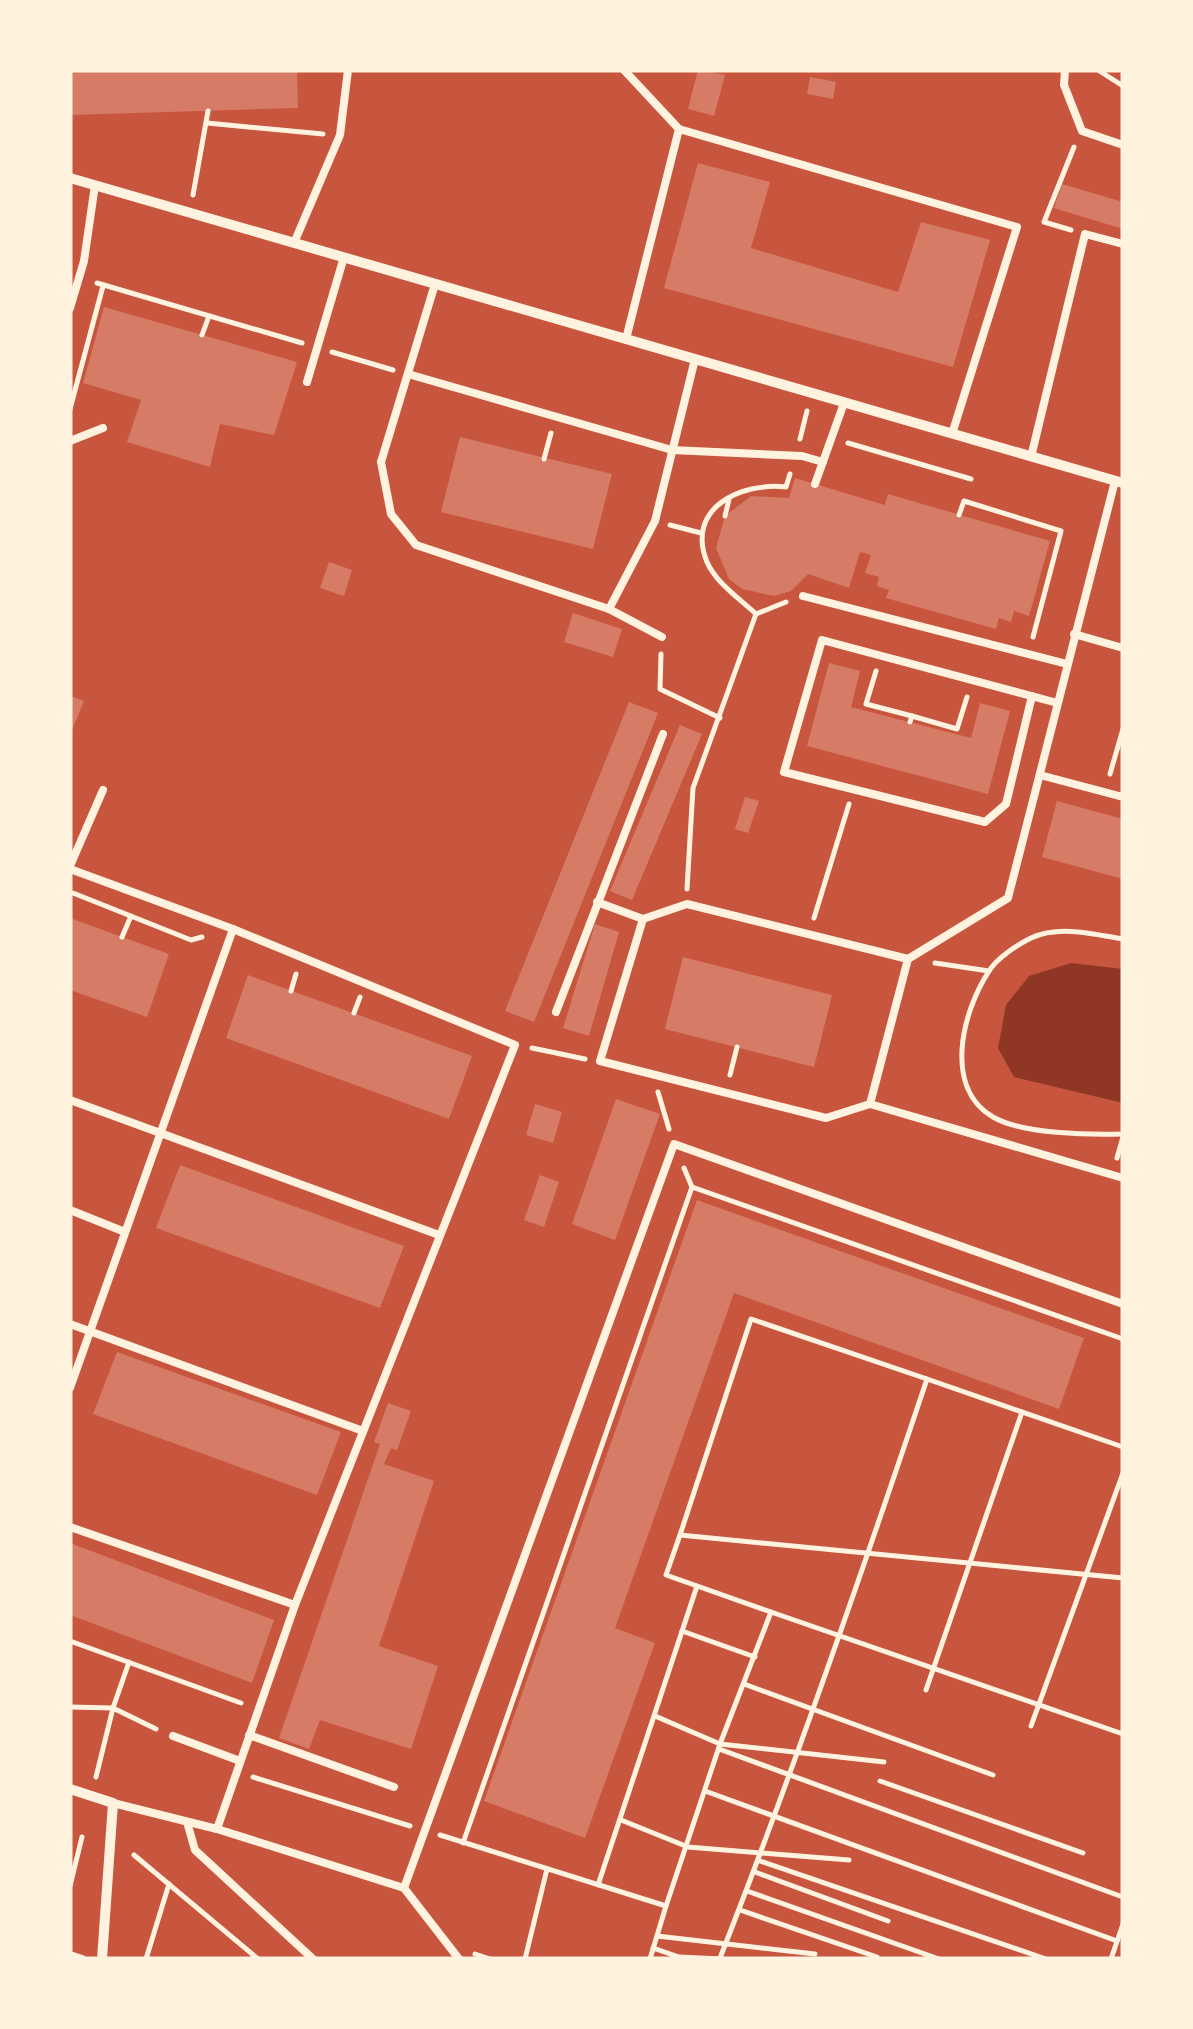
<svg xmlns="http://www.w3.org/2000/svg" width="1193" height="2029" font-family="'Nunito Sans',sans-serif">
<rect width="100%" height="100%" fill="#c8553d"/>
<polygon fill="#8f3625" points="1071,963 1123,969 1123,1103 1014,1077 998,1048 1006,1005 1029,976"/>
<g fill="#d67c66">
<polygon points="70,70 297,70 298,108 70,115"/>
<polygon points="698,70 725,75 714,116 688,109"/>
<polygon points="810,77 836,82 833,99 807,94"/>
<polygon points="698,163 770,182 751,248 898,292 921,222 990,240 953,367 664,288"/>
<polygon points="1062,184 1123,202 1123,229 1054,208"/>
<polygon points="104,307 297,362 274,435 220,424 210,467 127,442 141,400 83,383"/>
<polygon points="460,437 612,474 593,549 441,512"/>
<polygon points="795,478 885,505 888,494 1050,541 1029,616 1014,611 1011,622 999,618 996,629 886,598 889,590 877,586 879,577 865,573 871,555 860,552 849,588 808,574 791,591 774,596 742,589 729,579 716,548 725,516 751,496 789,498"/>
<polygon points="329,562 352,570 344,596 320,588"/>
<polygon points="573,613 622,629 613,657 564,642"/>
<polygon points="829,663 860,671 851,707 971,738 980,703 1010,711 988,794 807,746"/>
<polygon points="70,696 84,701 70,735"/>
<polygon points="629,702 658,713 534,1022 505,1011"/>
<polygon points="680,725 702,734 632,900 610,891"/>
<polygon points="745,797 759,801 748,833 735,829"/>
<polygon points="1057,801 1123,819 1123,879 1042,857"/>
<polygon points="70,918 169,954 147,1017 70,990"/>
<polygon points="595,924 619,932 589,1036 563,1028"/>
<polygon points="683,957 832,995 814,1067 665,1029"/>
<polygon points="248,975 472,1056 449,1119 226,1038"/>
<polygon points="616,1099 660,1114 615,1240 572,1224"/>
<polygon points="535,1104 562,1112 553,1143 526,1135"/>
<polygon points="180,1165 404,1246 380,1308 156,1228"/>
<polygon points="540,1175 559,1182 544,1227 524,1220"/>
<polygon points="697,1200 1084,1338 1059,1409 734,1293 615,1628 655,1643 585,1838 484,1801"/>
<polygon points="117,1352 341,1432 317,1495 93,1414"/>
<polygon points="388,1403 411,1411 397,1450 391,1448 384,1464 434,1481 379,1646 438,1666 411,1749 320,1720 309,1749 279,1738 380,1444 374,1442"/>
<polygon points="70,1543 274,1620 252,1683 70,1615"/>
</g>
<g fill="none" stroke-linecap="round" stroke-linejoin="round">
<g stroke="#fff3e0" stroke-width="5">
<polyline points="1098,70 1123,86"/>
<polyline points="207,123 323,134"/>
<polyline points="193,195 208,111"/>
<polyline points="1071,230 1044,222 1074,147"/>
<polyline points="97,283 302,343"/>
<polyline points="202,335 209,316"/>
<polyline points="332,352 393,370"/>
<polyline points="70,409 103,286"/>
<polyline points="800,439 807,411"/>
<polyline points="848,443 971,479"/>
<polyline points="544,459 551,433"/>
<polyline points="959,515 964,501 1061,531 1033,637"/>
<polyline points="725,516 729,499"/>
<polyline points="670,525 701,533"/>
<polyline points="756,614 786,602"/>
<polyline points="661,654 660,689 720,718"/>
<polyline points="876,671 866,704 912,716"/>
<polyline points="910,722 912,716 957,729 967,697"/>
<polyline points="1110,774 1123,729"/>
<path d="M 687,889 L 693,788 L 756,614 C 740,599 716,583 707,562 C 685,508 741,482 786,487 L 790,474"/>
<polyline points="73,893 191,940 202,937"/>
<polyline points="814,918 849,804"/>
<polyline points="122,937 131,916"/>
<path d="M 1123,939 C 1094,934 1059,925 1031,938 C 1017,945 997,958 989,971 C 962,1012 943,1088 993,1117 C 1022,1134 1090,1135 1123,1134"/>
<polyline points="935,963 989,971"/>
<polyline points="291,991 296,974"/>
<polyline points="354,1013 360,997"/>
<polyline points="532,1048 585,1059"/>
<polyline points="730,1075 737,1047"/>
<polyline points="658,1092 669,1129"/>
<polyline points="1117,1158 1123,1137"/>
<polyline points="684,1168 692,1187"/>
<polyline points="680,1535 751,1319 927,1379"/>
<polyline points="771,1612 666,1575 680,1535 1123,1578"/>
<polyline points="682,1631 755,1657"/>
<polyline points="70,1641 241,1703"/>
<polyline points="744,1684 993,1775"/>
<polyline points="926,1690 1022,1412"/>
<polyline points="70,1707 113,1708 129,1662"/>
<polyline points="655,1716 720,1744 884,1762"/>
<polyline points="1031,1726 1123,1473"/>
<polyline points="719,1749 1120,1896"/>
<polyline points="96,1777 113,1708 156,1729"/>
<polyline points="253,1777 410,1826"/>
<polyline points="880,1781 1083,1853"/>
<polyline points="705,1791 1117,1941"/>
<polyline points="621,1820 688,1847 849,1860"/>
<polyline points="440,1835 666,1906 650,1959"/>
<polyline points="463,1843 692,1187 1123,1339"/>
<polyline points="134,1855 258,1959"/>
<polyline points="760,1861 1046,1959"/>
<polyline points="755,1872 888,1921"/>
<polyline points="598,1885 697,1586"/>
<polyline points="70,1886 82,1837"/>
<polyline points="747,1891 939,1959"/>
<polyline points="666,1906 720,1744 771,1612 1123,1734"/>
<polyline points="740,1910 877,1957"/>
<polyline points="657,1936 815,1954"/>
<polyline points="653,1948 679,1957 722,1959"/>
<polyline points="475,1954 490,1959"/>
<path d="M 720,1958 C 795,1767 862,1573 927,1379 L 1123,1447"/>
<polyline points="146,1959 169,1884"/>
<polyline points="525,1959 547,1869"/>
<polyline points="1111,1959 1123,1924"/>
</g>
<g stroke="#fff3e0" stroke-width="8">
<polyline points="624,70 679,129"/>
<polyline points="1065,70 1064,85 1082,131 1123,145"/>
<polyline points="294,243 340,135 348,70"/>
<polyline points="435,284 381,462 391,514 416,545 609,609 655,521 695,359"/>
<polyline points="70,308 84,261 95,185"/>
<polyline points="626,339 679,129 1017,227 952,434"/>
<polyline points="408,374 672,450 802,456 823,462"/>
<polyline points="307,382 344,257"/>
<polyline points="70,441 103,428"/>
<polyline points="1031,457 1085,234 1123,244"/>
<polyline points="815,484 844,403"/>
<polyline points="803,596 1067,664"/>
<polyline points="609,609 662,637"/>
<polyline points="1074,634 1123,648"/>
<polyline points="1032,696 1006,804 985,822 784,772 822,640 1050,701 1057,703"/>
<polyline points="1040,775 1123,797"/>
<polyline points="70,866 103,790"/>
<polyline points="70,869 233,929 515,1045 295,1605 217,1829 113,1803"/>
<polyline points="597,902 643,919"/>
<polyline points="908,959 1008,898 1115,481"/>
<polyline points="556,1012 663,734"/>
<polyline points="70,1100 439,1235"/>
<polyline points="870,1104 908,959 687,904 643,919 600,1061 826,1118 870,1104 1123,1178"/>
<polyline points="70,1210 125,1232"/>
<polyline points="70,1324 363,1431"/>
<polyline points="70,1388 233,929"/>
<polyline points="70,1527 295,1605"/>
<polyline points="249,1735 394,1787"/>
<polyline points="173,1736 240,1761"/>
<polyline points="187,1822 195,1850 313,1959"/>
<polyline points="217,1829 404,1888 459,1959"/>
<polyline points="404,1888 674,1144 1123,1304"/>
<polyline points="70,1955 82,1959"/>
</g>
<g stroke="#fff3e0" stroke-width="10">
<polyline points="70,178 1123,483"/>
<polyline points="70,1789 113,1803 102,1959"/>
</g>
</g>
<rect width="1193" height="2029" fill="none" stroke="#fff3e0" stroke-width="145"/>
</svg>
